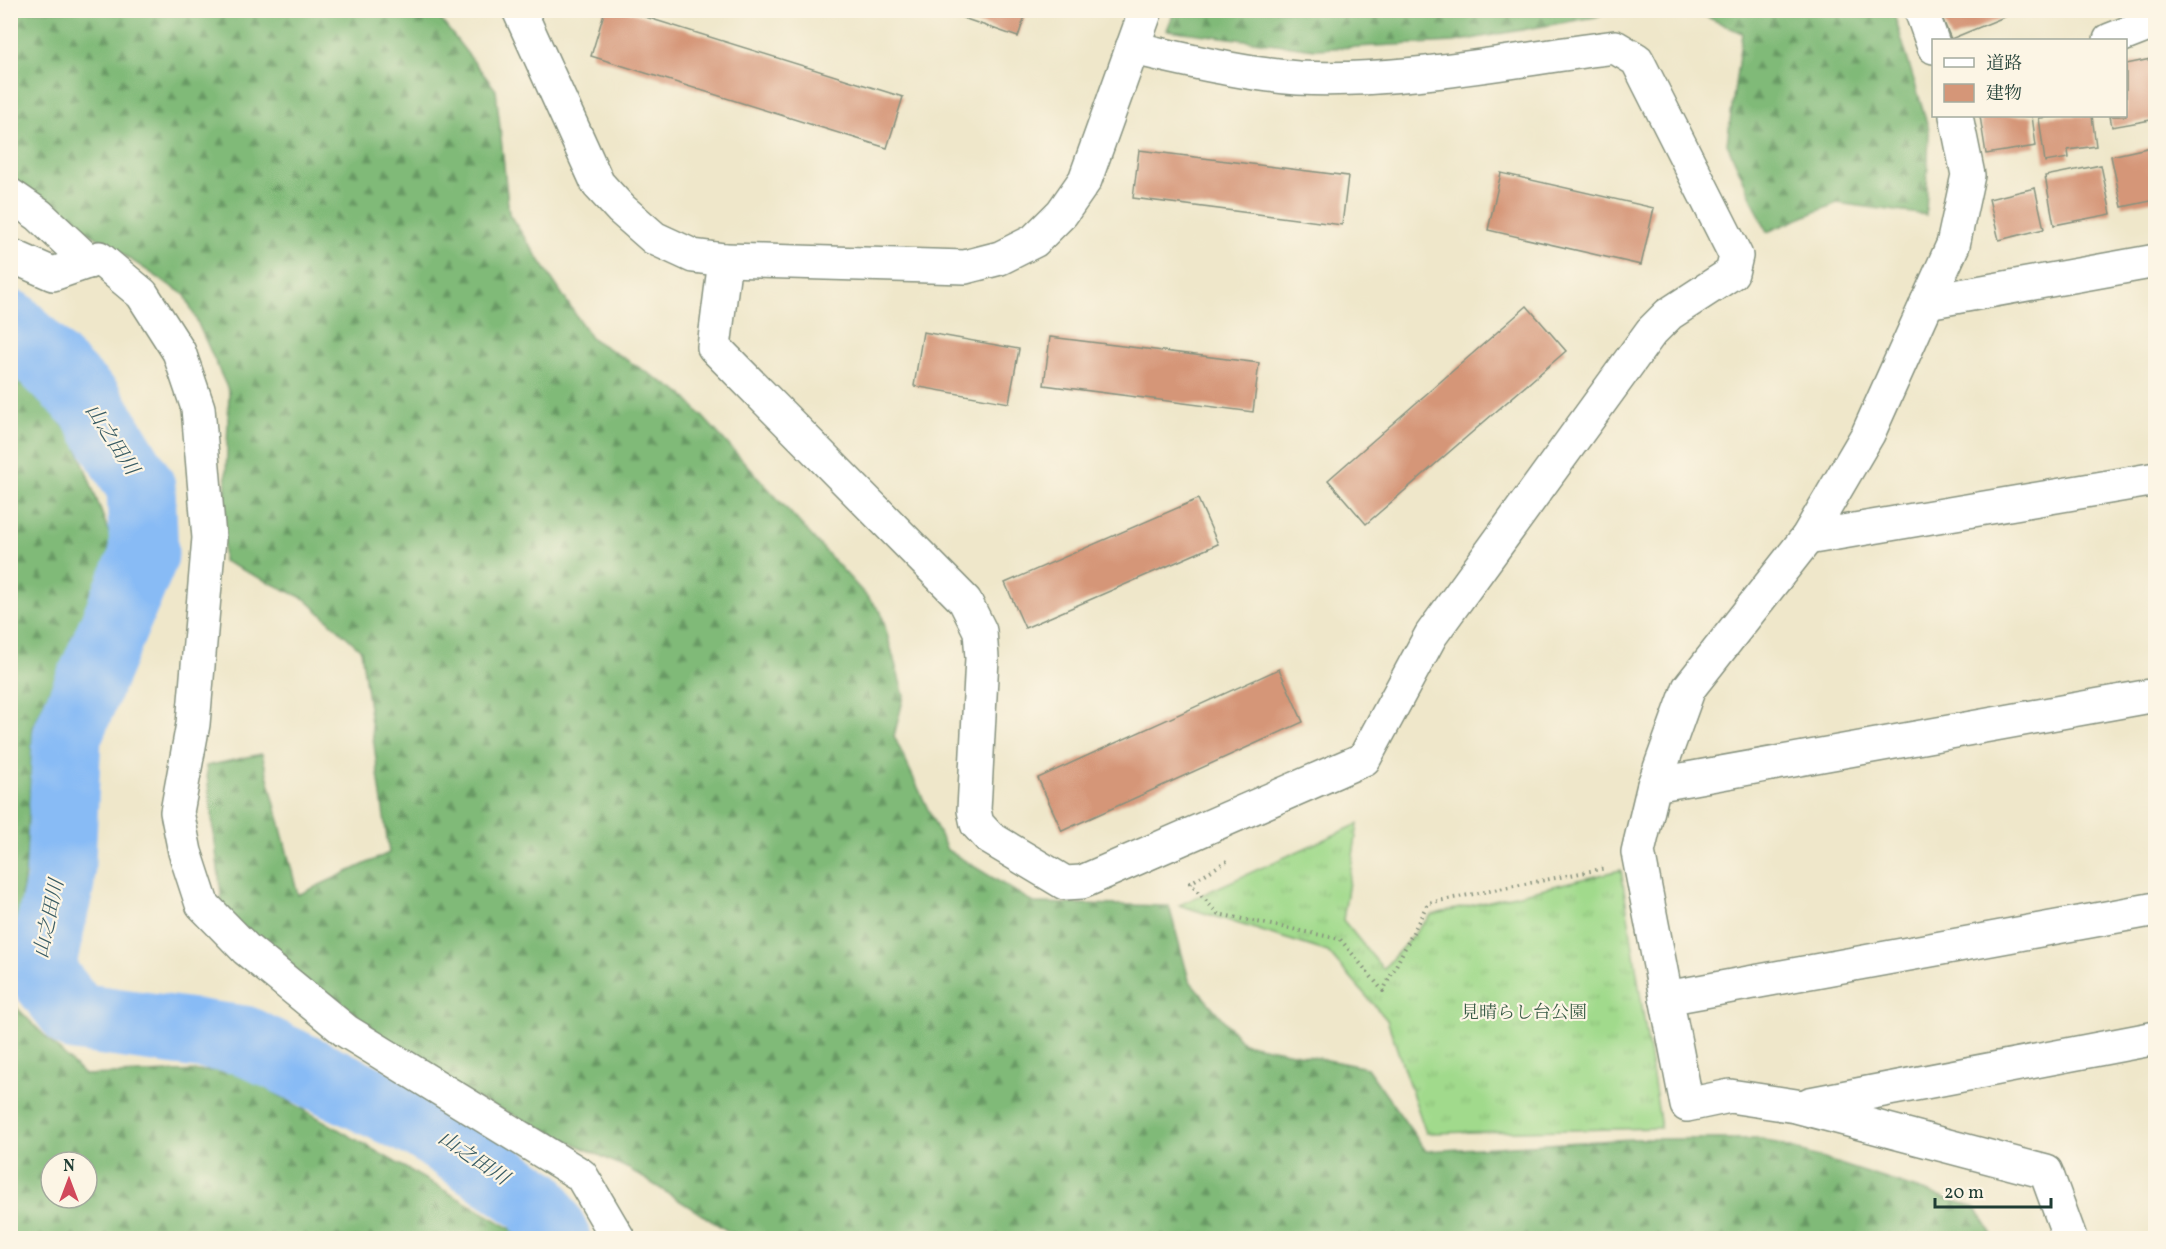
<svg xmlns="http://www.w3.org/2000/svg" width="2166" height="1249" font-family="Vollkorn,'Noto Serif JP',serif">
<defs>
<pattern id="grass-tufts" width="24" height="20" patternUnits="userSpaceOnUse" patternTransform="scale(1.5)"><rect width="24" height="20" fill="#a1da8c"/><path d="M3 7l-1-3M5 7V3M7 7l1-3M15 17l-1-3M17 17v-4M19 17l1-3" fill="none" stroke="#8abc79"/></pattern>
<pattern id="forest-firs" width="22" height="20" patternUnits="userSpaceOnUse" patternTransform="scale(1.5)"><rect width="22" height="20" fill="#80ba78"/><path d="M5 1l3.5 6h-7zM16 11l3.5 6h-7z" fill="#689863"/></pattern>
</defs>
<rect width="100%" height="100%" fill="#fcf5e5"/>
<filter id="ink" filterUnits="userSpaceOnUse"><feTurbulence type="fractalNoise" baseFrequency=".0167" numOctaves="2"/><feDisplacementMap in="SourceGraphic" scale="12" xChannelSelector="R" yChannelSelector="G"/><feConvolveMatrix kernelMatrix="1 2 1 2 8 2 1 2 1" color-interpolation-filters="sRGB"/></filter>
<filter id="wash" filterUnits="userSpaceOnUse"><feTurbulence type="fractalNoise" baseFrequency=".008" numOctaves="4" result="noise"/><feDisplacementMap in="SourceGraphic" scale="24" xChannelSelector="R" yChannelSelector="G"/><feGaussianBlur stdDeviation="1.35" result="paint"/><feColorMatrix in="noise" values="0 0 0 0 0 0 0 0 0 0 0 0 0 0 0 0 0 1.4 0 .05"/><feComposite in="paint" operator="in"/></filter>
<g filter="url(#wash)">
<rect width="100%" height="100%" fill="#efe7ca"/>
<polygon fill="url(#grass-tufts)" stroke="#608c60" stroke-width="1.5" points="1358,824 1343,920 1383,969 1431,915 1621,870 1661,1128 1426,1133 1387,1020 1328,952 1179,905"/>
<g fill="url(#forest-firs)" stroke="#507c56" stroke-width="1.5" fill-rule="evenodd">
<polygon points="1175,10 1611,10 1611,11 1595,17 1454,42 1315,49 1167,30"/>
<polygon points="10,11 434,11 496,90 509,214 591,338 682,394 881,612 904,696 894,736 947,850 1034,903 1169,906 1189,980 1243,1043 1367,1068 1426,1151 1633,1139 1762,1139 1976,1208 1994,1238 739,1238 631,1170 440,1081 287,977 223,911 206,766 262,754 298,895 389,853 361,650 305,599 223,561 229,392 185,295 11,182"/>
<polygon points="1694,11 1893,11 1929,130 1926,215 1837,203 1767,232 1727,144 1742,33"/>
<polygon points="11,362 74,439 114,546 33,728 26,866 11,974"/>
<path d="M 11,1002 L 84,1075 L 235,1070 L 510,1228 L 517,1238 L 11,1238 ZM 51,1162 L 87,1162 L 87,1198 L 51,1198 Z"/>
</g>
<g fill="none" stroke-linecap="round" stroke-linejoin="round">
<polyline stroke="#88bbf5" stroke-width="69" points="10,324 90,404 141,487 144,555 67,736 60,883 40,971 76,1017 243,1040 426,1127 536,1202 556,1238"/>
</g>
<g id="blocks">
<g fill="#d59678">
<polygon points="605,10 623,10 903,97 887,148 591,56"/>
<polygon points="940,10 1027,10 1018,37"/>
<polygon points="1939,10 2007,10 2009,15 1951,39"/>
<polygon points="2151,59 2156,82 2156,119 2112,127 2110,116 2126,116 2126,64"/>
<polygon points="1980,116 2032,116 2036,146 1986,154"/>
<polygon points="2062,116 2092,116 2096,146 2068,150 2069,158 2045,162 2039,118"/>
<polygon points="2156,146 2156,200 2122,207 2111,156"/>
<polygon points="1139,150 1348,176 1342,225 1133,198"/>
<polygon points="2101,165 2111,214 2054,225 2045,176"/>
<polygon points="1501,173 1654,208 1641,265 1488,230"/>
<polygon points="2035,188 2044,229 1999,240 1989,199"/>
<polygon points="1527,306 1566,351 1366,524 1328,480"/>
<polygon points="923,332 1019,349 1009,403 914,386"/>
<polygon points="1050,337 1259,363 1253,412 1044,385"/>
<polygon points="1198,499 1218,544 1025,628 1005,583"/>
<polygon points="1279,669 1303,722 1062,831 1038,778"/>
</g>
</g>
</g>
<g filter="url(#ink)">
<use href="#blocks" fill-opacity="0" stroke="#87927f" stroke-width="1.5"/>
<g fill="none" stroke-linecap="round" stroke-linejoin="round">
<g stroke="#87927f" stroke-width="36">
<g id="street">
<polyline points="519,10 598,184 621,209 654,238 693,256 725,260 965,267 1000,258 1034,241 1062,213 1085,180 1146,10"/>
<polyline points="1921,10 1934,47"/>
<polyline points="2110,40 2156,22"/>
<polyline points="1956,116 1968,175 1953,245 1868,434 1807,538 1689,688 1654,785 1638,852 1687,1105 1730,1096 1796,1106 2046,1172 2070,1238"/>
<polyline points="10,195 39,215 89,262"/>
<polyline points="10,255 53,274 99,258 142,294 179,352 198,408 209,538 193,724 177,812 185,852 202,904 246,949 346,1031 581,1175 618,1238"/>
<path d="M 725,260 L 714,347 L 965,601 L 980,631 L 982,658 L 974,810 L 977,824 L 990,838 L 1065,883 L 1082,882 L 1364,759 L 1431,635 L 1651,332 L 1669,314 L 1732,273 L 1736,256 L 1637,60 L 1615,47 C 1511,60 1403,83 1298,78 C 1242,74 1187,60 1132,48"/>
<polyline points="1927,302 2156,261"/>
<polyline points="1807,538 2156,479"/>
<polyline points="1654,785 2156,695"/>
<polyline points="1666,998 2156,909"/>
<polyline points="1810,1104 2156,1038"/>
</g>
</g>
<polyline stroke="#87927f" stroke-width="4" stroke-dasharray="1.5 4.5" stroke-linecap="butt" points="1227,861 1190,883 1218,914 1340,939 1383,991 1428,903 1606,868"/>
<use href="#street" stroke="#fff" stroke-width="33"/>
</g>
</g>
<g text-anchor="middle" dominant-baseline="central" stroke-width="4.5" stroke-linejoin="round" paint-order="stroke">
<g font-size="18" fill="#395c46" stroke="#fcf5e5">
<text x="1524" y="1013">見晴らし台公園</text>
</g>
<g font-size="20" font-style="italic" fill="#395c64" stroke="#fcf5e5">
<text transform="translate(111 440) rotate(57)">山之田川</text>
<text transform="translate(50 919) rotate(-78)">山之田川</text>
<text transform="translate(473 1159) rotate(34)">山之田川</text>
</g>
</g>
<rect width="2166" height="1249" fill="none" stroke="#fcf5e5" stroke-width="36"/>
<rect x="1932" y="39" width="195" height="78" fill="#fcf5e5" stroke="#a4ab9e" stroke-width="1.5"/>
<rect x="1944" y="58" width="30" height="9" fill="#ffffff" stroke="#a4ab9e" stroke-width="1.5"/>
<text x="1986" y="69" font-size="18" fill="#1f3d34">道路</text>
<rect x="1944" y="84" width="30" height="18" fill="#d59678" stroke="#a4ab9e" stroke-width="1.5"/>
<text x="1986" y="99" font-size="18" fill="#1f3d34">建物</text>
<g transform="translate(69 1180)"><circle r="28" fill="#fcf5e5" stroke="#a4ab9e" stroke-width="1.5"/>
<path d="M0-4.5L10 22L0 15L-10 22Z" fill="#d1495b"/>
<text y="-9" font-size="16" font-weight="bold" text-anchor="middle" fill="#1f3d34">N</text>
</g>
<path d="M1935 1198v9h116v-9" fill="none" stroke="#1f3d34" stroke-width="3"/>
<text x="1944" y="1198" font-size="18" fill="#1f3d34" stroke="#fcf5e5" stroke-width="4.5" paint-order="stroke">20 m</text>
</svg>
